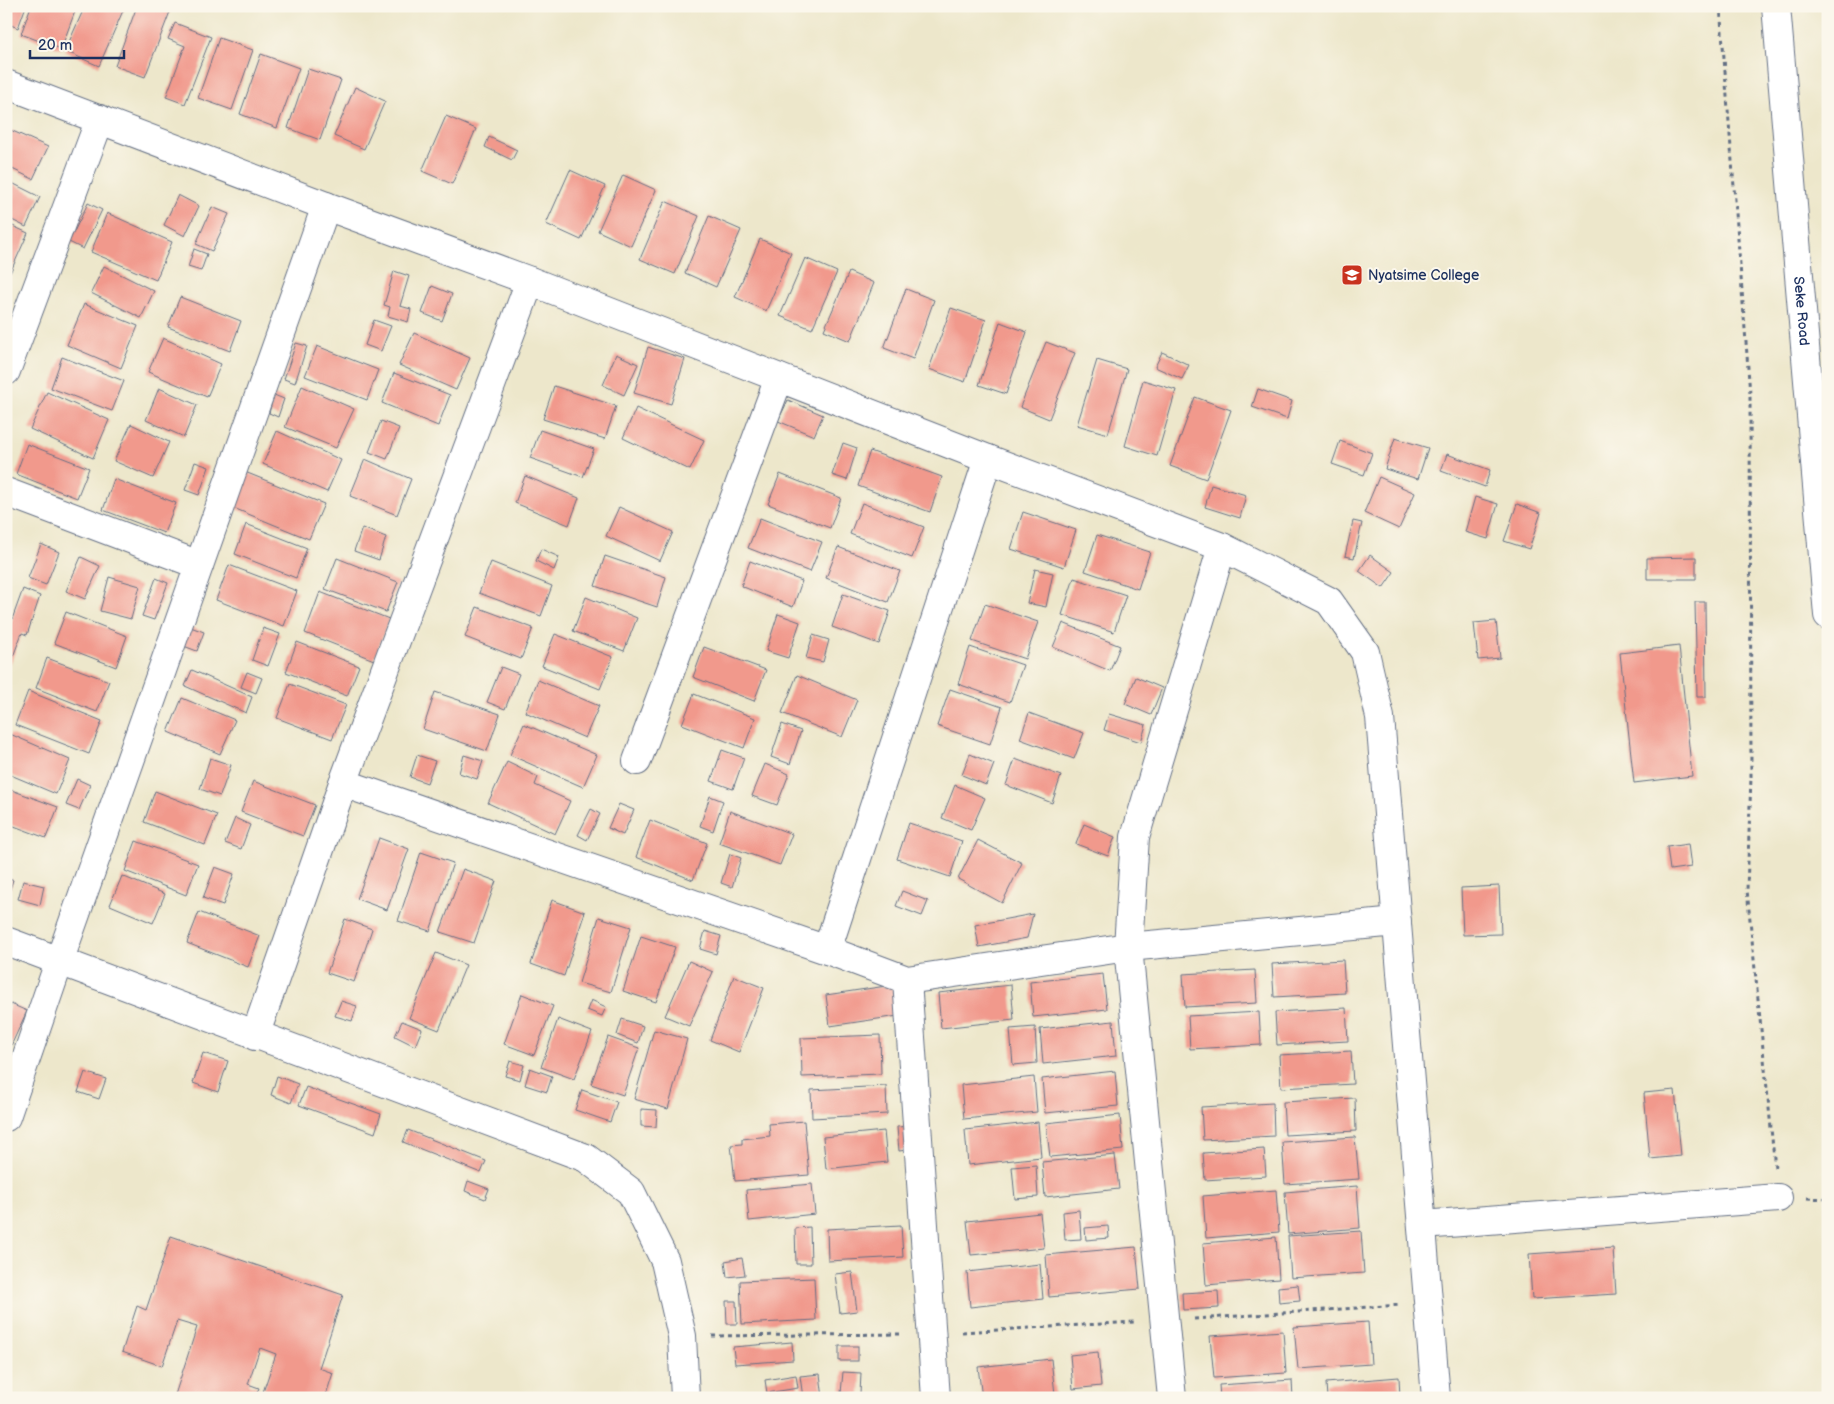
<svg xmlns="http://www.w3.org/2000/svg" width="1834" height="1404" font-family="'Balsamiq Sans',sans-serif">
<rect width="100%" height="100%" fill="#fbf7ec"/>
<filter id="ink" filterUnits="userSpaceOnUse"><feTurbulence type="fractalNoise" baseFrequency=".02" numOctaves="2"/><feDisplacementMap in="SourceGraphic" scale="10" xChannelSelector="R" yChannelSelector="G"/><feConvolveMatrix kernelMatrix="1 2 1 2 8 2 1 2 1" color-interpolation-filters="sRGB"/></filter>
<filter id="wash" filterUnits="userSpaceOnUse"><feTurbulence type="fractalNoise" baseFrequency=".0096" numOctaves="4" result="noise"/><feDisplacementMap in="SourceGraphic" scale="20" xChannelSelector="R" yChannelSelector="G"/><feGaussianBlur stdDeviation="1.12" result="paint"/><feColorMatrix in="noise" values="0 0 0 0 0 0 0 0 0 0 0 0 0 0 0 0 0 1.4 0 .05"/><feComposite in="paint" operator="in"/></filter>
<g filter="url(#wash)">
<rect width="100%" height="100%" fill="#ede7cb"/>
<g id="blocks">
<g fill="#f1998c">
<polygon points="6,6 26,6 18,28 6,23"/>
<polygon points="31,6 77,6 61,49 21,34"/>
<polygon points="85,6 125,6 99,66 65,51"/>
<polygon points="137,6 163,6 171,9 145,77 115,66"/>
<polygon points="175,23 211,37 185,104 166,97 185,46 168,39"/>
<polygon points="219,38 253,50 232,110 198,98"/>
<polygon points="261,54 299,68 277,128 240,114"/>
<polygon points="308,69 341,80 320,140 288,128"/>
<polygon points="355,87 385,101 364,149 334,136"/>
<polygon points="446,116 476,129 452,184 422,171"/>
<polygon points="6,128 48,147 33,179 6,166"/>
<polygon points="489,137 517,150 512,160 485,147"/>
<polygon points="570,170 605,186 581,240 546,224"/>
<polygon points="623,175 656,190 631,246 598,231"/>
<polygon points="6,180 40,197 26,227 6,217"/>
<polygon points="178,195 199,206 185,236 164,225"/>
<polygon points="665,201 699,216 675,274 640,259"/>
<polygon points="88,203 102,210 83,249 69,242"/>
<polygon points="212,207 229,214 212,251 196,244"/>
<polygon points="107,213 172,242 156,280 91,252"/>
<polygon points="709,216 741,230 716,287 685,273"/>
<polygon points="6,223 28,233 10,273 6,272"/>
<polygon points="760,239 791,253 766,311 735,297"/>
<polygon points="194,249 207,254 201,271 188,267"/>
<polygon points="805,258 837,272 812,329 780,316"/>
<polygon points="104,266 154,291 141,318 91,293"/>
<polygon points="394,271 409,276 400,306 411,309 408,322 388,316 390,307 384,305"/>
<polygon points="849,272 874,283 850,341 824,330"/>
<polygon points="432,286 452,294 442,321 422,313"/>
<polygon points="906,289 934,300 913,359 884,348"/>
<polygon points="180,297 241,321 230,351 168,327"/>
<polygon points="84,304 138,326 121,368 67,345"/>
<polygon points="951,308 986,320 965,382 929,369"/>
<polygon points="374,320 391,326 381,351 365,345"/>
<polygon points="1000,322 1027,332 1006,394 979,385"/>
<polygon points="414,333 470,358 456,390 399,365"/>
<polygon points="163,338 221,364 207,397 148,372"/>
<polygon points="1046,342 1075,353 1049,419 1020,407"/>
<polygon points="296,343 307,346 295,383 284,379"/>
<polygon points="317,346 378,370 367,400 305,376"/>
<polygon points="648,347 685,359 671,404 634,393"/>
<polygon points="1162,352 1189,365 1182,379 1155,367"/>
<polygon points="616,354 638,364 624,395 603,385"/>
<polygon points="62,357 124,381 112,411 51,388"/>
<polygon points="1097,360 1127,369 1108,434 1077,425"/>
<polygon points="394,373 450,395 438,426 382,403"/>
<polygon points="1143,380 1176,390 1157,456 1125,446"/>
<polygon points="302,386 354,409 336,448 285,427"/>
<polygon points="554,386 616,406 605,439 543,419"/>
<polygon points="159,388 197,405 184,437 146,420"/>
<polygon points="1258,389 1292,401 1287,419 1252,407"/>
<polygon points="47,392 109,420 93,458 30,429"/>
<polygon points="274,395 284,399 278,417 269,413"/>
<polygon points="1195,397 1231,410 1206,479 1170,466"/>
<polygon points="788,400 823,415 814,436 778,421"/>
<polygon points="636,408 704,440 690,470 623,438"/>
<polygon points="381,421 399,428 387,459 369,452"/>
<polygon points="131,424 169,442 153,478 114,461"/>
<polygon points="540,430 594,449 583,477 530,458"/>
<polygon points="277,431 341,460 327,492 263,464"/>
<polygon points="1395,438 1428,448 1418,479 1385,469"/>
<polygon points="1340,441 1372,453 1364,475 1332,464"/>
<polygon points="843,443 857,448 847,480 832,475"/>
<polygon points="27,444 89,468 77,498 16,474"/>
<polygon points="870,451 942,477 930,512 858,486"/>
<polygon points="1447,454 1490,470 1485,487 1441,471"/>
<polygon points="365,459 411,479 397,515 350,496"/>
<polygon points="195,462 209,467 199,495 185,490"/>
<polygon points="245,472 324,504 309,539 231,507"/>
<polygon points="780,474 841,498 830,528 768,504"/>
<polygon points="525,476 579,498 569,525 515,503"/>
<polygon points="1379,477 1415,493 1399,529 1364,513"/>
<polygon points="114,479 176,503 164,533 103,510"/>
<polygon points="1211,485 1246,495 1240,518 1205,507"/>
<polygon points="1475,497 1498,504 1488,539 1465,532"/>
<polygon points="862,503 924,527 912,558 850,534"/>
<polygon points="1517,504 1541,513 1529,549 1504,541"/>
<polygon points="619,507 673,532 660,561 606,536"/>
<polygon points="1023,512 1076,530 1064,567 1011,549"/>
<polygon points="760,518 822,542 810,572 748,548"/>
<polygon points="1353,521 1362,523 1354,558 1345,556"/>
<polygon points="246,524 307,548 296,578 235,554"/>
<polygon points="362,528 386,537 379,560 354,551"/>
<polygon points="1097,535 1150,552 1138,589 1085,571"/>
<polygon points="41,544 59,552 46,585 28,578"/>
<polygon points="838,547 900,571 888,602 826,578"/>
<polygon points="541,549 559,557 554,570 536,561"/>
<polygon points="1370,555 1394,572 1383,588 1359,571"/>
<polygon points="605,556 666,577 657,607 595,586"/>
<polygon points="81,557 100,566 85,599 66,591"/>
<polygon points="1696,557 1696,579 1647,579 1647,558"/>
<polygon points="337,558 398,582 386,612 325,589"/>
<polygon points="750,561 802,581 793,607 741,586"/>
<polygon points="491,562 552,586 541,616 479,593"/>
<polygon points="229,565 297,591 284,626 216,600"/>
<polygon points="1035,569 1053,573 1046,607 1027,603"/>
<polygon points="109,577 140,586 131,619 100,611"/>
<polygon points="156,578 168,583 154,620 142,616"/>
<polygon points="1074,578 1126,595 1114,632 1062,615"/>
<polygon points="23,589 40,596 27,635 22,633 9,667 6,666 6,636"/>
<polygon points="320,592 389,619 374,660 305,633"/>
<polygon points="843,594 890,611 879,644 832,627"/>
<polygon points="586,597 637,618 624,651 573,631"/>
<polygon points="1695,602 1705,602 1706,697 1697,697"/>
<polygon points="985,604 1038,622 1025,659 972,641"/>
<polygon points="477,607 533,628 521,659 465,637"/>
<polygon points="66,612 127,636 116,667 54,643"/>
<polygon points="778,614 800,622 788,658 766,651"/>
<polygon points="1496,621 1500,658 1478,660 1474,623"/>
<polygon points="1063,623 1120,646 1110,671 1053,647"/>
<polygon points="188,626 204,632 197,651 181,645"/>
<polygon points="263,628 280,634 268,666 252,660"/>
<polygon points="555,634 613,657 600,689 542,666"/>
<polygon points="813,635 829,640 823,662 806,658"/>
<polygon points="297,642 359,666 347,696 286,672"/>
<polygon points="1679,646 1692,776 1634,783 1620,653"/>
<polygon points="704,647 766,670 754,701 693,677"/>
<polygon points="970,647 1023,665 1010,702 958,684"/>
<polygon points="47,658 109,681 97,712 36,688"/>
<polygon points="501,667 519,674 505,709 487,702"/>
<polygon points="192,670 252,697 246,713 185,686"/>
<polygon points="247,672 262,678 256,693 241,687"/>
<polygon points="797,675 857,700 842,737 782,713"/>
<polygon points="1136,677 1162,688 1151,715 1125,704"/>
<polygon points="538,680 599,706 585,738 525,712"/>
<polygon points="290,684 346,705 332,739 277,718"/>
<polygon points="950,689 1002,707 990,744 937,726"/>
<polygon points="28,691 102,721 89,754 15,725"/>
<polygon points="435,692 500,714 487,751 423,729"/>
<polygon points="694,694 755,718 744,748 682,724"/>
<polygon points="182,698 235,720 220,754 168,732"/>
<polygon points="1029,713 1084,733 1074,759 1020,739"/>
<polygon points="1109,714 1146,725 1141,742 1104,730"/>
<polygon points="524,724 597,755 583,787 510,755"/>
<polygon points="782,724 801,731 790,764 771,757"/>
<polygon points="10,734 70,760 56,794 6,773 6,743"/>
<polygon points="722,750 744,758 733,789 711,781"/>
<polygon points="970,754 994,764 986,785 962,775"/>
<polygon points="417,755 435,761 427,783 410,777"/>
<polygon points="464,755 483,761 477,779 459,773"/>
<polygon points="210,758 231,765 220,796 200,789"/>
<polygon points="1015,759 1061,776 1052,803 1006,785"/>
<polygon points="507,762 538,777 535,785 570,801 555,834 488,803"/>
<polygon points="765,764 789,774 777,805 752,796"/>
<polygon points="77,779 90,785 79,810 66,805"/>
<polygon points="253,781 315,805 303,836 241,812"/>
<polygon points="955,785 985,798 971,830 942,818"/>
<polygon points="6,788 58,807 46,838 6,823"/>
<polygon points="155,791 217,815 205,845 144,822"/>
<polygon points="710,796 723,801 713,831 700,826"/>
<polygon points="619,804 634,810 623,835 608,828"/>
<polygon points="591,809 600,814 587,840 578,835"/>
<polygon points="730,811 792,834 780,865 719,843"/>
<polygon points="235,818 250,825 241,849 225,843"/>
<polygon points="650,820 707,843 693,880 636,857"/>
<polygon points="909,823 962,841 950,877 897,859"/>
<polygon points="1084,824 1115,837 1108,856 1076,844"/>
<polygon points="379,838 409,849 387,910 357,899"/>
<polygon points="978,840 1022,863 1002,903 958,879"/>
<polygon points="136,841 198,864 186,895 125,871"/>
<polygon points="1688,844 1691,867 1670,870 1667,847"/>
<polygon points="421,852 453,863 430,931 398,921"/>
<polygon points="730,854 741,858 732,887 721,883"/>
<polygon points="215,867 234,874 223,905 203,898"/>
<polygon points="463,869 496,881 474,943 440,932"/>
<polygon points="122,876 165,894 153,923 110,905"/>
<polygon points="6,878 13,880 8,895 6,895"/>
<polygon points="23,881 44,886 40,905 18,899"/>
<polygon points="1499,886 1501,934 1463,935 1461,888"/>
<polygon points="902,891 928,901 922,916 896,906"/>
<polygon points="552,900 585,912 564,976 531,964"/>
<polygon points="199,912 260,936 248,967 187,943"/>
<polygon points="1033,914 1027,938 979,947 975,925"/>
<polygon points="599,917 631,927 611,992 579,983"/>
<polygon points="345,919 372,929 354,982 327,973"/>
<polygon points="705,931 721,936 716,954 700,949"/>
<polygon points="641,936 675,947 656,1002 623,991"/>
<polygon points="436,953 466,965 439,1030 409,1018"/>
<polygon points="1343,960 1345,993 1274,997 1272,964"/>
<polygon points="689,961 713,972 689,1026 665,1016"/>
<polygon points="1255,970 1257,1003 1185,1007 1183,974"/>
<polygon points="1103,974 1107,1009 1033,1017 1030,982"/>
<polygon points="734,976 764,988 739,1052 710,1040"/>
<polygon points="893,985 898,1016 830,1026 826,995"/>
<polygon points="1011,985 1014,1020 941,1028 938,993"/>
<polygon points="522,994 553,1006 534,1055 504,1044"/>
<polygon points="591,1000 606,1007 602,1016 587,1010"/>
<polygon points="341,1001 357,1006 352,1021 335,1016"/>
<polygon points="11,1004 27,1011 10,1048 6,1046 6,1015"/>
<polygon points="1346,1008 1348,1041 1277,1045 1275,1012"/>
<polygon points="1259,1012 1261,1045 1190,1049 1188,1016"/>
<polygon points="558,1019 592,1032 574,1079 541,1067"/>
<polygon points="622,1019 643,1026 638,1043 617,1035"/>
<polygon points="402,1021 422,1029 415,1046 395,1036"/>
<polygon points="1113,1021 1116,1056 1043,1064 1040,1029"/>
<polygon points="1035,1027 1037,1063 1013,1065 1010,1029"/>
<polygon points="654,1030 687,1039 668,1109 634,1099"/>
<polygon points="880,1035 881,1074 802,1077 801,1038"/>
<polygon points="608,1037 639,1048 623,1095 591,1084"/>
<polygon points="1351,1051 1353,1084 1281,1088 1279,1055"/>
<polygon points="203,1053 228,1061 218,1092 193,1083"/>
<polygon points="510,1061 524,1065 520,1080 505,1076"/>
<polygon points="530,1068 552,1076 547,1092 525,1085"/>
<polygon points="1115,1071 1118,1106 1045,1113 1042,1079"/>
<polygon points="85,1072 106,1079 99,1099 78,1092"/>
<polygon points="277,1076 298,1084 291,1103 271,1095"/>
<polygon points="1034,1077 1037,1112 964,1119 961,1085"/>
<polygon points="886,1086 887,1114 812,1118 811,1090"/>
<polygon points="306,1087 381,1114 375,1133 299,1105"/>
<polygon points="582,1090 617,1102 610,1122 575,1110"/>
<polygon points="1675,1090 1681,1156 1650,1159 1644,1093"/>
<polygon points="1355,1098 1356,1131 1285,1135 1283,1102"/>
<polygon points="1273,1103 1274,1136 1203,1140 1201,1107"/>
<polygon points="641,1109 657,1110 656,1127 641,1126"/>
<polygon points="1120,1115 1123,1150 1050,1157 1046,1123"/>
<polygon points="804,1121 809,1175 735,1181 731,1145 742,1144 742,1139 770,1136 769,1124"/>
<polygon points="1038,1122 1041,1157 968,1165 965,1130"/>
<polygon points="913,1126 915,1149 899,1151 897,1127"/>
<polygon points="408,1130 486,1161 481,1173 403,1142"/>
<polygon points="884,1131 887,1162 826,1169 823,1137"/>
<polygon points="1355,1137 1359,1179 1285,1184 1282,1142"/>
<polygon points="1264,1149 1266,1176 1205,1180 1203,1153"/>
<polygon points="1115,1155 1119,1189 1045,1197 1042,1162"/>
<polygon points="1036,1165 1038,1197 1015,1199 1012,1167"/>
<polygon points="468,1181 489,1189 485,1199 465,1191"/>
<polygon points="812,1184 815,1214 749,1221 746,1190"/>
<polygon points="1357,1186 1360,1228 1288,1234 1285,1192"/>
<polygon points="1276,1190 1279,1232 1206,1238 1203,1196"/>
<polygon points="1079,1210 1081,1239 1065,1240 1063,1212"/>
<polygon points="1040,1213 1044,1248 971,1255 967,1221"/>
<polygon points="901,1225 903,1257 828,1261 827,1229"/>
<polygon points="1108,1226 1109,1238 1086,1240 1085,1228"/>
<polygon points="810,1227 811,1264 796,1264 795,1228"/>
<polygon points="1361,1231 1364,1273 1291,1278 1288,1236"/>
<polygon points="171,1236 343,1295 319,1368 333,1373 325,1398 261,1398 276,1354 260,1348 248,1384 259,1388 255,1398 174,1398 197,1327 177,1321 162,1366 122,1352 137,1306 146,1310"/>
<polygon points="1276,1237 1279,1279 1206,1285 1203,1243"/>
<polygon points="1136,1247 1140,1289 1049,1297 1046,1255"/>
<polygon points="1613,1248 1616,1294 1532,1299 1529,1254"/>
<polygon points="742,1258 745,1275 727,1277 725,1261"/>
<polygon points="1040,1264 1043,1299 970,1307 967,1272"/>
<polygon points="852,1272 857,1311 840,1313 835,1274"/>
<polygon points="814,1278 816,1320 742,1324 740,1281"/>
<polygon points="1298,1285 1300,1301 1279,1303 1278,1287"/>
<polygon points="1218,1291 1219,1308 1183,1310 1182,1293"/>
<polygon points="726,1301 736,1301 737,1324 727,1324"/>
<polygon points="1368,1322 1371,1364 1298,1369 1294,1327"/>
<polygon points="1283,1331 1286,1373 1214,1378 1210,1336"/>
<polygon points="792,1342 793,1360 735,1364 733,1347"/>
<rect x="839" y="1346" width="19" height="15"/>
<polygon points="1098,1352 1101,1386 1073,1389 1070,1355"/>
<polygon points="1051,1359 1055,1394 1023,1398 982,1398 978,1367"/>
<polygon points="843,1372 861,1373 860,1394 841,1393"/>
<polygon points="820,1374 823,1398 803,1398 800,1376"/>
<polygon points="796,1375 798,1388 767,1393 765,1380"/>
<polygon points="1399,1377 1400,1398 1327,1398 1326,1383"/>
<polygon points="1292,1380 1293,1398 1220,1398 1219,1385"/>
</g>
</g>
</g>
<g filter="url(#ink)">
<use href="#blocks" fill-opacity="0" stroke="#646f84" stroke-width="1"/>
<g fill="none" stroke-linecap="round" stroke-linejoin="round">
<g stroke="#646f84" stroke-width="30">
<g id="minor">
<polyline points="6,84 326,206 530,281 988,459 1222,547 1329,601 1365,652 1380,717 1436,1398"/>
<polyline points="6,371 100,119"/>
<polyline points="6,492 199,565"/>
<polyline points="637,761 779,378"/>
<polyline points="343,783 827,950 907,980 1128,947 1397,922"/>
<polyline points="6,941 586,1158 631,1192 665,1261 682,1336 685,1398"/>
<polyline points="827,950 988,459"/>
<polyline points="907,980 936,1398"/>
<polyline points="255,1036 343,783 530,281"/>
<polyline points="6,1117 59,962 326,206"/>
<polyline points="1422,1225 1778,1198"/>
<polyline points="1172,1398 1128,947 1135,837 1222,547"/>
</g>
</g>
<g stroke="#646f84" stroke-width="30">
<g id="major">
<path id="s1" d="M 1776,6 L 1828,615"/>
</g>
</g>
<g stroke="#646f84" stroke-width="3" stroke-dasharray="4 4" stroke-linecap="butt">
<polyline points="1720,6 1750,394 1751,776 1747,890 1775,1168"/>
<polyline points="1807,1198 1828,1199"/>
<polyline points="1194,1319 1400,1305"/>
<polyline points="962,1332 1135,1322"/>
<polyline points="712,1336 903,1334"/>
</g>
<use href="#minor" stroke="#fff" stroke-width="28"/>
<use href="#major" stroke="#fff" stroke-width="28"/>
</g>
</g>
<defs>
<g id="school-square" transform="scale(1.125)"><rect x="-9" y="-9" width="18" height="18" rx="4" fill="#c8321e" stroke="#fbf7ec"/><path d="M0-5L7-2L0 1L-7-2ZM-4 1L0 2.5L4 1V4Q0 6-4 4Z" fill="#fff"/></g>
</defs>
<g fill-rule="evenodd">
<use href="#school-square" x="1352" y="275"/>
</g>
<g text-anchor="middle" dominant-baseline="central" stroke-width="4" stroke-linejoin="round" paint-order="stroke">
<g font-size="14" fill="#1b2f5e" stroke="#fbf7ec" text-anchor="start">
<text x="1368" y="275">Nyatsime College</text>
</g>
<g font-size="14" fill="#1b2f5e" stroke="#fbf7ec">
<text stroke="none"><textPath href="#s1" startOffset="306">Seke Road</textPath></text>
</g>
</g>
<rect width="1834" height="1404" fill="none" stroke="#fbf7ec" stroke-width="25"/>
<path d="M30 50v8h94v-8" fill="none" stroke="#1b2f5e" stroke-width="2.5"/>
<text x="38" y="50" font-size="15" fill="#1b2f5e" stroke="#fbf7ec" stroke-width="4" paint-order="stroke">20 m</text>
</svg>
